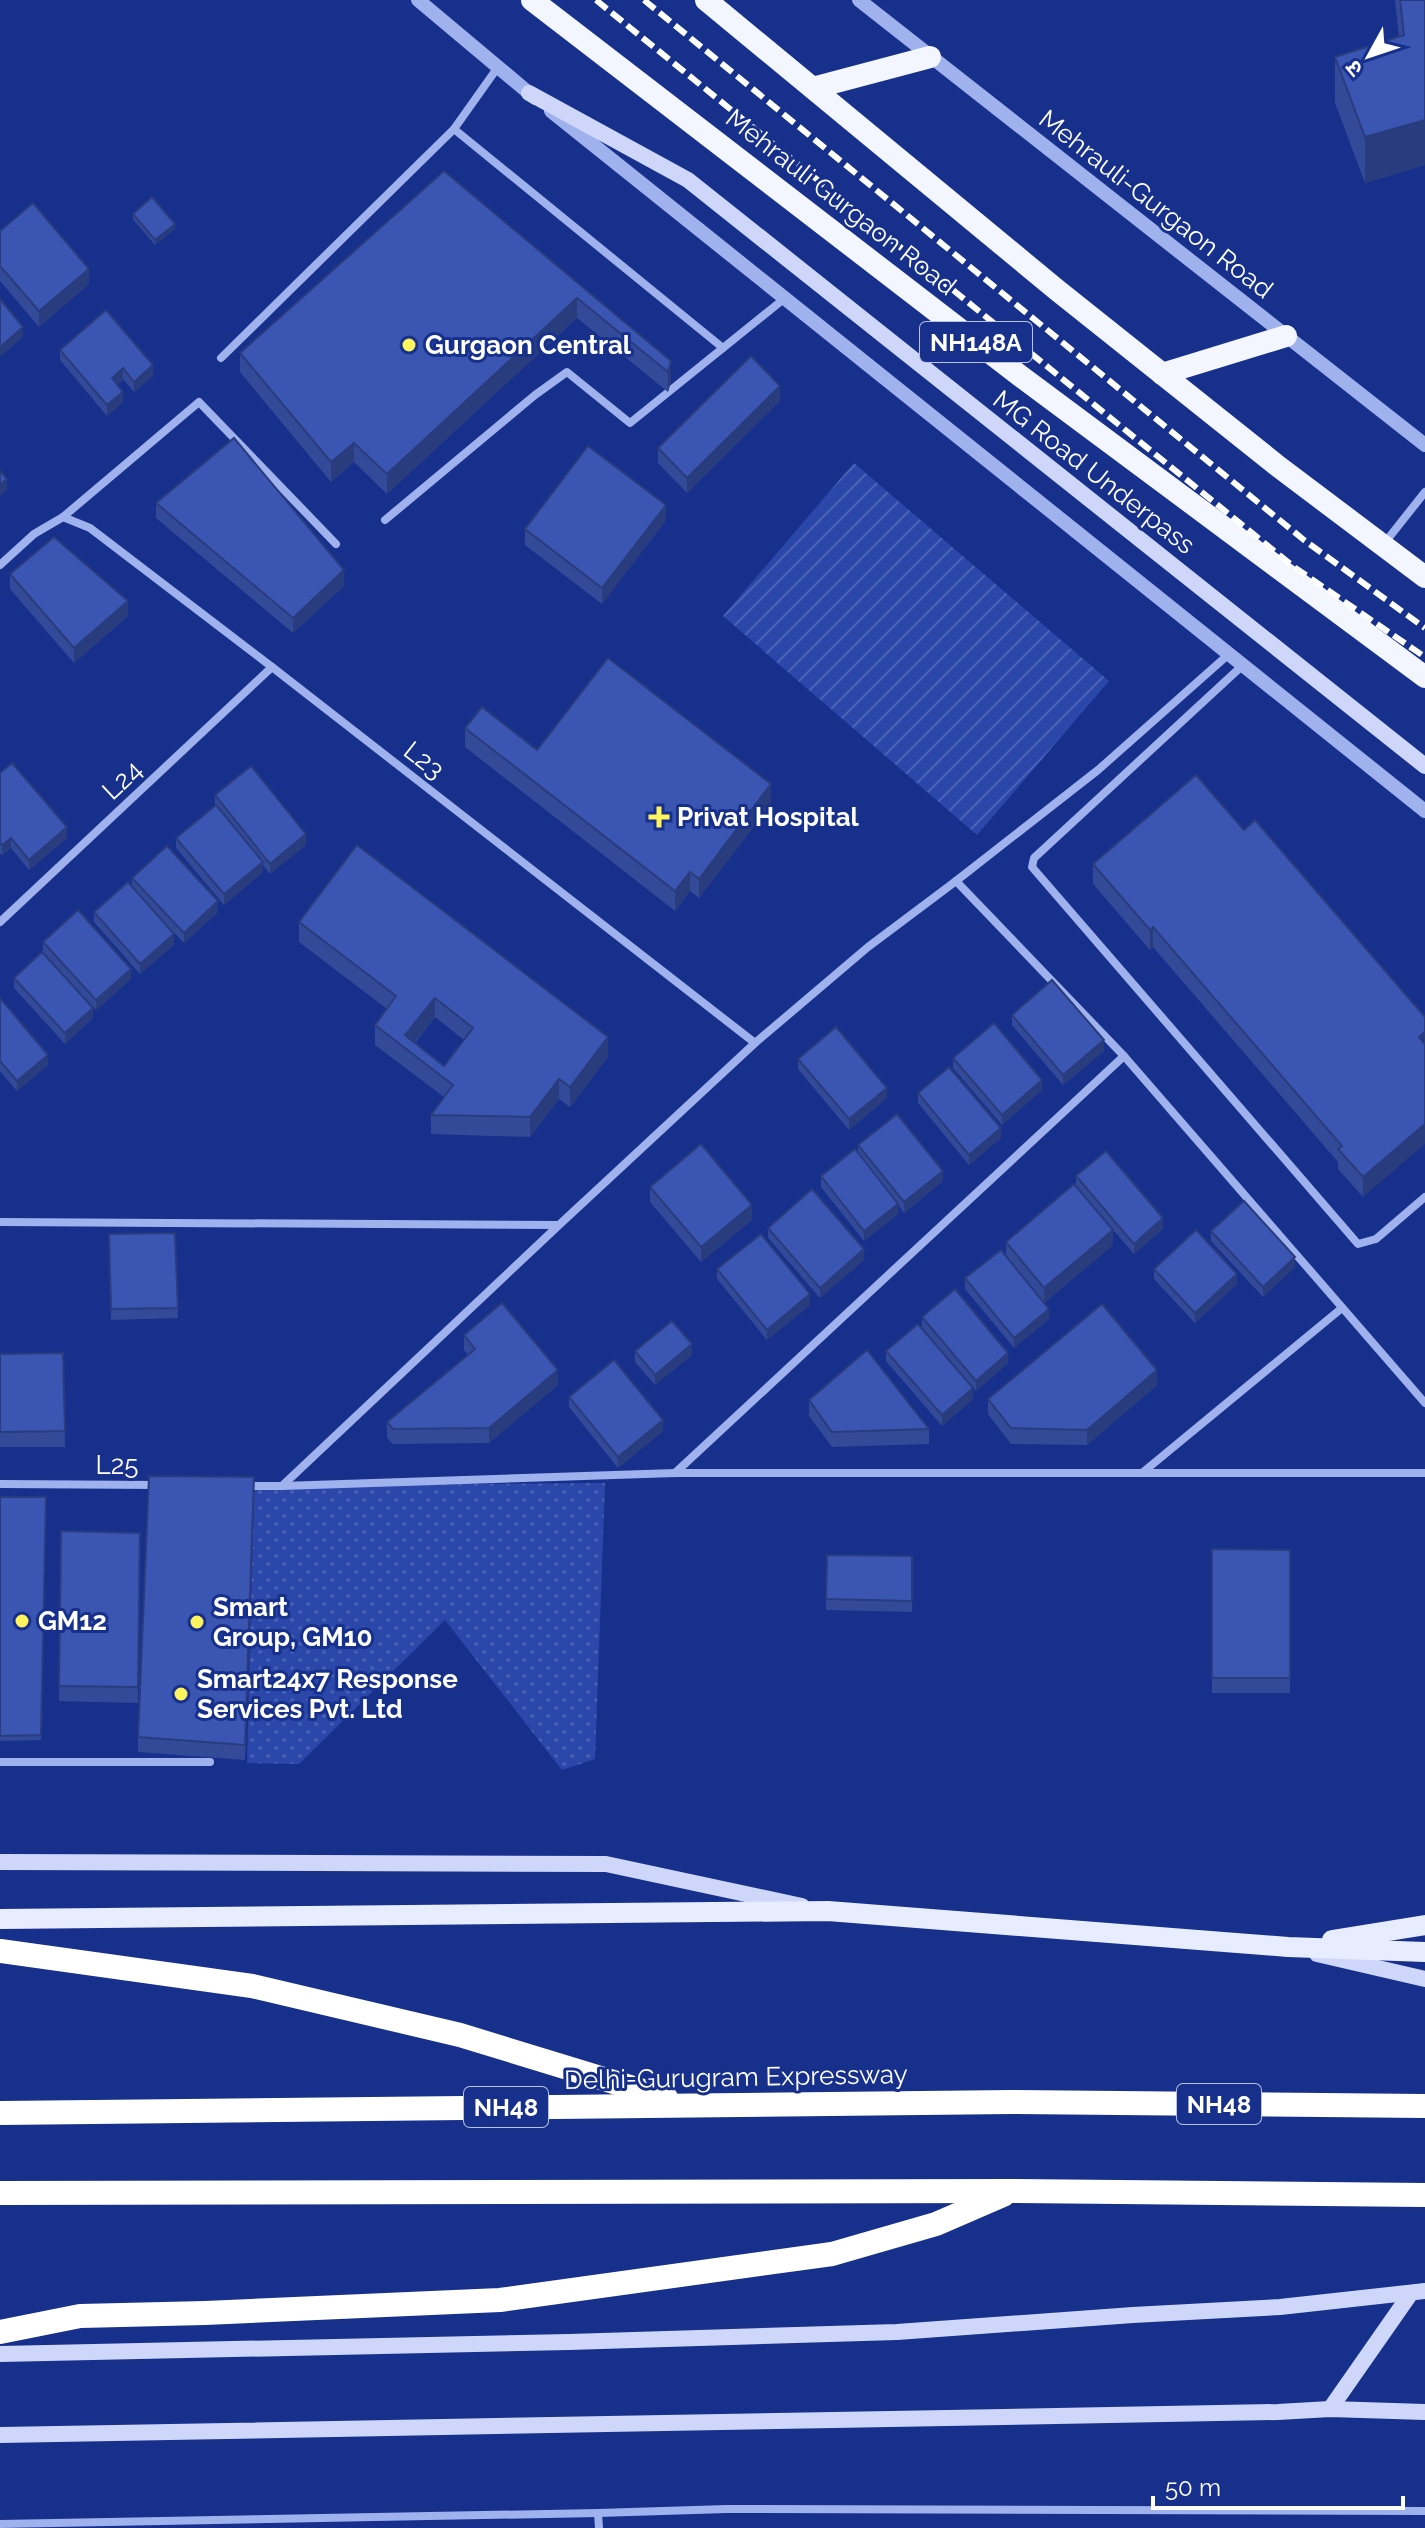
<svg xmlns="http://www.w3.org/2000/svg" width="1425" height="2528" font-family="Raleway,'Noto Sans Devanagari',sans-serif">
<defs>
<pattern id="grass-dots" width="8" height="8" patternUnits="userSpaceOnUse" patternTransform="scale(2)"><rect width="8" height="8" fill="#2a47a9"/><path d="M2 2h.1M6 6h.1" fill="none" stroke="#4a63b6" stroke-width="1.8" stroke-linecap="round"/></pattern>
<pattern id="garden-furrows" width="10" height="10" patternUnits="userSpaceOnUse" patternTransform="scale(2)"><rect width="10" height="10" fill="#2a47a9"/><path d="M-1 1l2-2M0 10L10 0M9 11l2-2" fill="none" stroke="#4a63b6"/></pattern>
</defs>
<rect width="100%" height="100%" fill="#17308b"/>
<polygon fill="url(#grass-dots)" points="605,1483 595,1759 562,1770 445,1620 299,1764 247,1763 254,1493 257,1486"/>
<polygon fill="url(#garden-furrows)" points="854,463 1109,681 977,835 723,616"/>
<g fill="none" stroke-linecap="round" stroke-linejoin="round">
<g stroke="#a0b2ee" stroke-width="8">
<polyline points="454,129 723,348"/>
<polyline points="221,358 454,129 498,67"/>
<polyline points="63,517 90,528 272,667 755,1043"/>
<polyline points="385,520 535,395 567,372 630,423 785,298"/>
<polyline points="1383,545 1425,492"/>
<polyline points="0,565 34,534 63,517 199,402 336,544"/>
<polyline points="1243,665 1034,858 1032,867 1358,1244 1376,1239 1425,1197"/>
<polyline points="956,881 1098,770 1229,654"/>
<polyline points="0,922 272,667"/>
<polyline points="0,1222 558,1225"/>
<polyline points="675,1473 1124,1056"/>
<polyline points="1142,1473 1342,1308"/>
<polyline points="0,1484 159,1485"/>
<polyline points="245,1486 282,1486 675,1473 1425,1473"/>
<polyline points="282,1486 559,1225 755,1043 868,947 956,881 1124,1056 1425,1403"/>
<polyline points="0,1762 210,1762"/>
<polyline points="598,2513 599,2528"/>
<polyline points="0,2524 598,2513 727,2509 1425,2511"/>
</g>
<g stroke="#a0b2ee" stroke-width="14">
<polyline points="418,0 535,98"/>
<polyline points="859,0 1425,445"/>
<polyline points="551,111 1425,811"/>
</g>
<g stroke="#ced7fa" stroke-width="16">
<polyline points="529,93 688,180 1425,766"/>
<polyline points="0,1862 606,1864 802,1906"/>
<polyline points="1317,1954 1425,1979"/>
<polyline points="0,2354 569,2342 897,2332 1133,2315 1280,2307 1425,2291"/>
<polyline points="1330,2409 1411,2293"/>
<polyline points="0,2435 1278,2412 1330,2409 1425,2412"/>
</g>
<g stroke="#e8ecff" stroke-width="20">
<polyline points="0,1919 828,1911 1288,1947 1425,1952"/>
<polyline points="1332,1940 1425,1925"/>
</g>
<g stroke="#f4f6ff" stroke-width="22">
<polyline points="532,0 1019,375 1425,677"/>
<polyline points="706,0 1057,290 1279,467 1425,577"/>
<polyline points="813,88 930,57"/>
<polyline points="1162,374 1286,336"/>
</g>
<g stroke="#fff" stroke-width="24">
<polyline points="0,1951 252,1986 460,2035 666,2098"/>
<polyline points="0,2113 1012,2102 1425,2106"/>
<polyline points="0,2193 1012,2191 1425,2195"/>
<polyline points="0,2332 80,2316 205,2313 500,2300 832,2254 936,2224 1003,2195"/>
</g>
<g stroke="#fff" stroke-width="6" stroke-dasharray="14 6" stroke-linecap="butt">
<polyline points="596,0 1294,567 1425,657"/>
<polyline points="644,0 1304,540 1425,628"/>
</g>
</g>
<g fill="#334a99" fill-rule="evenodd">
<polygon points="1395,0 1425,0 1425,165 1365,183 1335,103 1335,57 1399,37"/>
<polygon points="444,171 671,361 671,381 668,392 577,318 387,494 354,462 331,482 240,372 240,353"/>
<polygon points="133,214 175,229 155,245 133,219"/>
<polygon points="0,231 89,284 39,327 0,281"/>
<polygon points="60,350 153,376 134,392 123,379 117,385 123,402 107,416 60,360"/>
<polygon points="780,401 687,493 658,463 658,448"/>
<polygon points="156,503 344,586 293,633 156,518"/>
<polygon points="666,520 602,604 525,545 525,529"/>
<polygon points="10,574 128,616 74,663 10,589"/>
<polygon points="465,728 537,750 771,804 699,898 690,891 675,911 465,747"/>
<polygon points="0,773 67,838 29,870 11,848 2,855 0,853"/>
<polygon points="215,795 306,845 270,874 263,865 263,872 224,905 176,848 176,838 215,806"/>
<polygon points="1244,830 1425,1017 1363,1197 1338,1169 1338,1162 1153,947 1150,950 1093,884 1093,864"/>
<polygon points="132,878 218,912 184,943 155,913 174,945 140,974 94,922 94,912 132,886"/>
<path d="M 299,922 L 608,1057 L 570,1107 L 559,1099 L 530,1137 L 431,1134 L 431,1115 L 444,1097 L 375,1045 L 375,1025 L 387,1009 L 299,942 ZM 435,1017 L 464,1040 L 444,1066 L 415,1043 Z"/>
<polygon points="43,942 131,979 96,1010 43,952"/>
<polygon points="14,978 93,1018 65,1044 14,988"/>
<polygon points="0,998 48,1065 17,1091 0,1071"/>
<polygon points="1012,1015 1104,1051 1063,1085 1012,1025"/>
<polygon points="953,1058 1042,1090 1002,1125 953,1068"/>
<polygon points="798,1059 887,1098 849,1130 798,1069"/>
<polygon points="918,1093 1001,1138 969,1165 918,1103"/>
<polygon points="858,1145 943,1181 904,1213 898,1205 898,1214 864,1241 821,1187 821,1176 858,1154"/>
<polygon points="1076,1176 1163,1229 1134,1254 1076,1187"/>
<polygon points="650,1187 752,1220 701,1262 650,1202"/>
<polygon points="768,1228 864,1260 820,1298 768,1238"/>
<polygon points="1211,1231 1295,1267 1263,1297 1211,1241"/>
<polygon points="175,1233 178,1318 111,1320 109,1234"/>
<polygon points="1006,1242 1113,1245 1044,1303 1049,1319 1014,1348 965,1289 965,1278 1006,1256"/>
<polygon points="717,1269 810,1305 767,1340 717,1279"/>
<polygon points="1154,1269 1237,1284 1195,1323 1154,1279"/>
<polygon points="922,1317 1008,1363 976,1391 973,1388 973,1399 942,1426 886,1361 886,1351 973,1388 922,1327"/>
<polygon points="464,1335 558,1385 489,1443 393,1444 387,1438 387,1422 468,1355 464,1350"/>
<polygon points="635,1351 692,1355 655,1385 635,1362"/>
<polygon points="63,1353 65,1447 0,1447 0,1354"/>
<polygon points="1157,1385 1087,1445 1011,1444 988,1414 988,1399"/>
<polygon points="569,1397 663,1431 618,1468 569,1407"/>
<polygon points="809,1400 929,1429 929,1444 832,1447 809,1416"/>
<polygon points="254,1493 245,1760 138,1752 138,1737"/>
<polygon points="0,1497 46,1497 41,1740 0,1741"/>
<polygon points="61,1531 140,1533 138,1703 59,1701"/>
<polygon points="1212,1549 1290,1550 1290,1693 1212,1693"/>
<polygon points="827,1555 912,1556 912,1612 826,1610"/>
</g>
<g fill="#293c7d">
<polygon points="1425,120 1425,165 1365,183 1365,137"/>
<polygon points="175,224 175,229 155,245 155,240"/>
<polygon points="89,269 89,284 39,327 39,311"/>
<polygon points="577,298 577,318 387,494 387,474"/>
<polygon points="23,327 23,337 0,357 0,347"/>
<polygon points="671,361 671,381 668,392 668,372"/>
<polygon points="153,365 153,376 134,392 134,382"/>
<polygon points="123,368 123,379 112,389 112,378"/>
<polygon points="780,386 780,401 687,493 687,478"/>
<polygon points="123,392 123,402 107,416 107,405"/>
<polygon points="354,443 354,462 331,482 331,462"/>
<polygon points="7,479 7,490 0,496 0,485"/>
<polygon points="666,505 666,520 602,604 602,588"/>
<polygon points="344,570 344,586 293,633 293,618"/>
<polygon points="128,601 128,616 74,663 74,648"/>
<polygon points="771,784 771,804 699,898 699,879"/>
<polygon points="67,827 67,838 29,870 29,860"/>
<polygon points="306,834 306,845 270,874 270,864"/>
<polygon points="11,838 11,848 2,855 2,845"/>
<polygon points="263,862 263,872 224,905 224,894"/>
<polygon points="690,872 690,891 675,911 675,891"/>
<polygon points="218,901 218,912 184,943 184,933"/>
<polygon points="1153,927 1153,947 1150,950 1150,930"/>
<polygon points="174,934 174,945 140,974 140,964"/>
<polygon points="131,969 131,979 96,1010 96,1000"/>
<polygon points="435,998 435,1017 408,1050 405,1035"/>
<polygon points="93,1008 93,1018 65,1044 65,1033"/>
<polygon points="1425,1032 1425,1052 1419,1037"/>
<polygon points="608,1037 608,1057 570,1107 570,1087"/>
<polygon points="1104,1040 1104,1051 1063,1085 1063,1075"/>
<polygon points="48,1055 48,1065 17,1091 17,1081"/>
<polygon points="559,1079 559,1099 530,1137 530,1117"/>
<polygon points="1042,1080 1042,1090 1002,1125 1002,1115"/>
<polygon points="887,1088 887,1098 849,1130 849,1119"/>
<polygon points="1425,1124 1425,1144 1363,1197 1363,1177"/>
<polygon points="1001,1128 1001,1138 969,1165 969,1155"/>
<polygon points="943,1171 943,1181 904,1213 904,1202"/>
<polygon points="898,1204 898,1214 864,1241 864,1231"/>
<polygon points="752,1205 752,1220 701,1262 701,1247"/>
<polygon points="1163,1218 1163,1229 1134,1254 1134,1244"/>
<polygon points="1113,1230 1113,1245 1044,1303 1044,1288"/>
<polygon points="864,1249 864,1260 820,1298 820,1288"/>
<polygon points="1295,1257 1295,1267 1263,1297 1263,1287"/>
<polygon points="1237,1274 1237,1284 1195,1323 1195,1313"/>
<polygon points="810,1294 810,1305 767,1340 767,1330"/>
<polygon points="1049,1309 1049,1319 1014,1348 1014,1338"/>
<polygon points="692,1344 692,1355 655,1385 655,1375"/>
<polygon points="1008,1353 1008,1363 976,1391 976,1381"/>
<polygon points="558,1370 558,1385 489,1443 489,1428"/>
<polygon points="1157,1370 1157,1385 1087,1445 1087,1430"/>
<polygon points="973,1388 973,1399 942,1426 942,1415"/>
<polygon points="663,1420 663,1431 618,1468 618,1457"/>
</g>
<g fill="#3b56b2" stroke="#293c7d" stroke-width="2" fill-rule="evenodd">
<polygon points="1400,0 1425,0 1425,120 1365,137 1335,57 1404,35"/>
<polygon points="444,171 671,361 668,372 577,298 387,474 354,443 331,462 240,353"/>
<polygon points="152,197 175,224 155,240 133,214"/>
<polygon points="33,203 89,269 39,311 0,266 0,231"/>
<polygon points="0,299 23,327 0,347"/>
<polygon points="106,310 153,365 134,382 123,368 112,378 123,392 107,405 60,350"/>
<polygon points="751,356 780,386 687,478 658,448"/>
<polygon points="234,438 344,570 293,618 156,503"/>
<polygon points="588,446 666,505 602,588 525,529"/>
<polygon points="0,471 7,479 0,485"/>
<polygon points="54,537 128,601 74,648 10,574"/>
<polygon points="608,658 771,784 699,879 690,872 675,891 465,728 482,707 537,750"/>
<polygon points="12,763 67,827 29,860 11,838 2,845 0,843 0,773"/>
<polygon points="251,766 306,834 270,864 215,795"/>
<polygon points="1196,775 1244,830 1255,820 1425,1017 1425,1032 1419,1037 1425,1044 1425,1124 1363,1177 1338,1149 1342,1146 1153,927 1150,930 1093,864"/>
<polygon points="216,805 263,862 224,894 176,838"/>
<path d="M 357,845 L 608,1037 L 570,1087 L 559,1079 L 530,1117 L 431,1115 L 453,1085 L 375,1025 L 396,996 L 299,922 ZM 435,998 L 473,1028 L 444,1066 L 405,1035 Z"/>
<polygon points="167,846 218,901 184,933 132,878"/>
<polygon points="128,882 174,934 140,964 94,912"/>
<polygon points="78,910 131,969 96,1000 43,942"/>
<polygon points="42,952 93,1008 65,1033 14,978"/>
<polygon points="1052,980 1104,1040 1063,1075 1012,1015"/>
<polygon points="0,998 48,1055 17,1081 0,1061"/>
<polygon points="994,1023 1042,1080 1002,1115 953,1058"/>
<polygon points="836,1027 887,1088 849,1119 798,1059"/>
<polygon points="949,1067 1001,1128 969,1155 918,1093"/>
<polygon points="897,1114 943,1171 904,1202 858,1145"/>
<polygon points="701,1144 752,1205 701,1247 650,1187"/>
<polygon points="855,1149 898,1204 864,1231 821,1176"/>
<polygon points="1106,1151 1163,1218 1134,1244 1076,1176"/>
<polygon points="1074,1184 1113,1230 1044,1288 1006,1242"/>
<polygon points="812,1189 864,1249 820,1288 768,1228"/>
<polygon points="1244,1201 1295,1257 1263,1287 1211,1231"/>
<polygon points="1196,1230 1237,1274 1195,1313 1154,1269"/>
<polygon points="175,1233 178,1308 111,1309 109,1234"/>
<polygon points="761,1234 810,1294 767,1330 717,1269"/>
<polygon points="1001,1250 1049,1309 1014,1338 965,1278"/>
<polygon points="955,1289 1008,1353 976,1381 922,1317"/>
<polygon points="502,1303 558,1370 489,1428 393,1429 387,1422 475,1349 464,1335"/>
<polygon points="1102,1304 1157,1370 1087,1430 1011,1428 988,1399"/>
<polygon points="672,1321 692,1344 655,1375 635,1351"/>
<polygon points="918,1324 973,1388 942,1415 886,1351"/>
<polygon points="867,1350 929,1429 832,1432 809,1400"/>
<polygon points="63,1353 65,1431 0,1432 0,1354"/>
<polygon points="614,1360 663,1420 618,1457 569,1397"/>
<polygon points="149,1476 254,1477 245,1745 138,1737"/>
<polygon points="0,1497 46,1497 41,1735 0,1736"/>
<polygon points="61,1531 140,1533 138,1687 59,1686"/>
<polygon points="1212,1549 1290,1550 1290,1678 1212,1678"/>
<polygon points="827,1555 912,1556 912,1601 826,1599"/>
</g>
<g fill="#fff45e" stroke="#17308b" stroke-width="3">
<circle cx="409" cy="345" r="8"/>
<path d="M655 805h8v8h8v8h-8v8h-8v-8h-8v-8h8z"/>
<circle cx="22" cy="1621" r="8"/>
<circle cx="197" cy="1622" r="8"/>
<circle cx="181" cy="1694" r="8"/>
</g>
<g text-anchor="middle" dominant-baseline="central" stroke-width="6" stroke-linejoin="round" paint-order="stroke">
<g fill="#17308b" stroke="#b9c1dc" stroke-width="2">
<rect x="920" y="322" width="112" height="40" rx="6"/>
<rect x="1177" y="2084" width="84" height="40" rx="6"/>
<rect x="464" y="2087" width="84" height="40" rx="6"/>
</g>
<g font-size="24" font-weight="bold" fill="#fff">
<text x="976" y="342">NH148A</text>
<text x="1219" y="2104">NH48</text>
<text x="506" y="2107">NH48</text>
</g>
<g font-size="26" fill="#fff" stroke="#17308b">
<text transform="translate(841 202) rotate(38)">Mehrauli Gurgaon Road</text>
<text transform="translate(1156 204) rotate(38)">Mehrauli-Gurgaon Road</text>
<text transform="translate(1094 472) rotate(38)">MG Road Underpass</text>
<text transform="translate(424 760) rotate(38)">L23</text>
<text transform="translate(122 780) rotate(-43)">L24</text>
<text x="117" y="1465">L25</text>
<text transform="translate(736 2077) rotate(-1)">Delhi-Gurugram Expressway</text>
</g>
<g font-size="26" font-weight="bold" fill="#fff" stroke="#17308b" text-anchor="start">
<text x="425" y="345">Gurgaon Central</text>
<text x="677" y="817">Privat Hospital</text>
<text x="213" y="1607">Smart<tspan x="213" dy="30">Group, GM10</tspan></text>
<text x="38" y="1621">GM12</text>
<text x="197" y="1679">Smart24x7 Response<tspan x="197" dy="30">Services Pvt. Ltd</tspan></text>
</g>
</g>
<g transform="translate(1369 56) rotate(230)" stroke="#17308b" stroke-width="6" paint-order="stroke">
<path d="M0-6L14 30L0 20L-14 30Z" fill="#ffffff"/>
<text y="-12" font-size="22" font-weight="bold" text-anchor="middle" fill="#ffffff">उ</text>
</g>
<path d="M1153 2496v12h250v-12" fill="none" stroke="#ffffff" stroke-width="4"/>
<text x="1165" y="2496" font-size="24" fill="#ffffff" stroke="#17308b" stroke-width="6" paint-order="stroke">50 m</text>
</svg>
